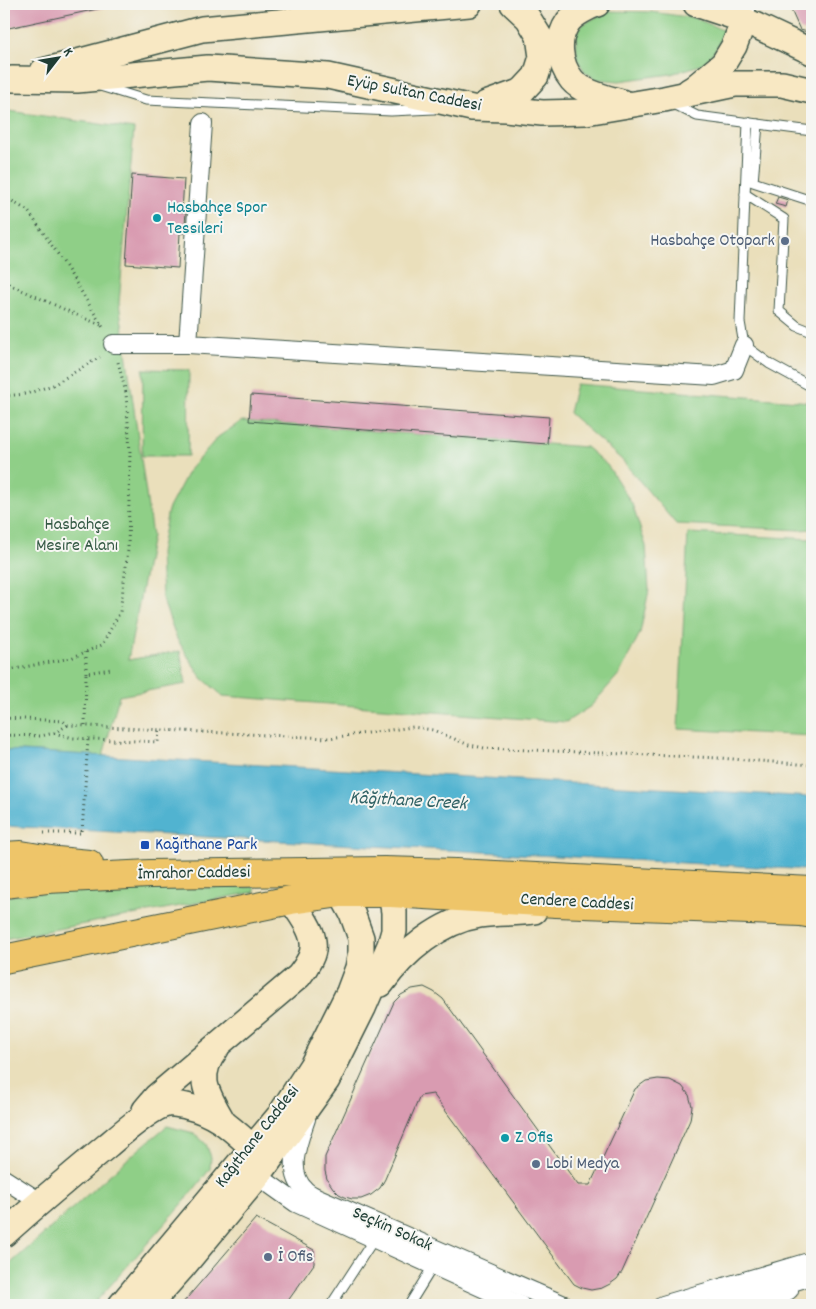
<svg xmlns="http://www.w3.org/2000/svg" width="816" height="1309" font-family="Dekko,sans-serif">
<rect width="100%" height="100%" fill="#f6f6f2"/>
<filter id="ink" filterUnits="userSpaceOnUse"><feTurbulence type="fractalNoise" baseFrequency=".02" numOctaves="2"/><feDisplacementMap in="SourceGraphic" scale="10" xChannelSelector="R" yChannelSelector="G"/><feConvolveMatrix kernelMatrix="1 2 1 2 8 2 1 2 1" color-interpolation-filters="sRGB"/></filter>
<filter id="wash" filterUnits="userSpaceOnUse"><feTurbulence type="fractalNoise" baseFrequency=".0096" numOctaves="4" result="noise"/><feDisplacementMap in="SourceGraphic" scale="20" xChannelSelector="R" yChannelSelector="G"/><feGaussianBlur stdDeviation="1.12" result="paint"/><feColorMatrix in="noise" values="0 0 0 0 0 0 0 0 0 0 0 0 0 0 0 0 0 1.4 0 .05"/><feComposite in="paint" operator="in"/></filter>
<g filter="url(#wash)">
<rect width="100%" height="100%" fill="#eadfbb"/>
<g fill="#8fcf87" stroke="#57865e">
<polygon points="607,11 651,12 695,18 725,31 716,49 704,64 671,74 619,81 595,79 585,72 577,59 576,34 582,25"/>
<polygon points="9,111 134,129 119,303 152,536 128,660 180,651 186,684 119,696 103,756 4,750 4,112"/>
<polygon points="143,369 189,370 188,456 142,456"/>
<polygon points="576,384 812,402 812,529 800,530 676,524 621,459 569,413"/>
<polygon points="242,421 586,447 608,466 632,504 646,546 649,590 640,633 620,673 591,706 566,722 223,696 201,677 177,639 162,598 160,553 168,510 189,470 218,437"/>
<polygon points="688,533 812,539 812,736 678,729"/>
<path d="M 254,887 L 255,892 L 4,939 L 4,897 C 16,895 29,893 42,892 C 112,886 183,889 254,887 Z"/>
<path d="M 167,1126 L 194,1133 L 206,1144 L 211,1157 L 210,1169 L 184,1202 L 93,1305 L 4,1305 L 4,1269 C 59,1222 111,1171 167,1126 Z"/>
</g>
<polygon fill="#51b3d0" stroke="#387882" points="4,750 812,797 812,870 4,826"/>
<g id="blocks">
<g fill="#d99bb1">
<polygon points="4,4 116,4 116,5 4,29"/>
<polygon points="786,4 812,4 812,33 800,30 791,10 786,8"/>
<polygon points="132,175 184,179 182,212 186,213 184,233 180,233 178,268 126,264"/>
<polygon points="778,197 788,200 786,207 775,204"/>
<polygon points="251,395 549,417 547,444 249,421"/>
<polygon points="424,987 434,992 443,999 578,1185 590,1185 635,1089 646,1081 658,1079 670,1080 682,1086 689,1095 692,1106 690,1120 622,1272 617,1279 610,1284 602,1288 591,1290 582,1288 574,1284 433,1094 420,1096 385,1179 380,1188 371,1195 361,1199 352,1199 345,1197 339,1194 333,1188 327,1179 325,1171 325,1157 394,1002 401,995 412,989"/>
<polygon points="256,1218 314,1250 314,1264 285,1305 181,1305"/>
</g>
</g>
</g>
<g filter="url(#ink)">
<use href="#blocks" fill-opacity="0" stroke="#3d5548" stroke-width="1"/>
<g fill="none" stroke-linecap="round" stroke-linejoin="round">
<g stroke="#3d5548" stroke-width="11">
<g id="lane">
<polyline points="100,86 146,100 391,111 434,109"/>
<polyline points="671,103 697,116 812,131"/>
<polyline points="748,122 740,322 744,345 770,364 812,387"/>
<polyline points="758,124 753,182 812,201"/>
<polyline points="745,194 784,219 779,311 797,326 812,332"/>
<polyline points="331,1305 374,1239"/>
<polyline points="409,1305 435,1263"/>
</g>
</g>
<g stroke="#3d5548" stroke-width="20">
<g id="street">
<polyline points="744,20 747,4"/>
<polyline points="203,123 188,344 714,376 734,370 744,345"/>
<polyline points="113,344 188,344"/>
<path d="M 306,1119 C 299,1140 285,1171 305,1190 C 308,1193 312,1195 316,1197 L 564,1305"/>
<polyline points="258,1176 296,1203 520,1305"/>
<polyline points="4,1179 40,1202"/>
<polyline points="663,1305 812,1261"/>
<polyline points="717,1305 812,1276"/>
<polyline points="764,1305 789,1290"/>
</g>
</g>
<g stroke="#3d5548" stroke-width="28">
<g id="secondary">
<path d="M 597,4 C 588,7 574,14 568,22 C 556,39 559,64 572,80 C 583,93 608,98 624,103"/>
<polyline points="696,4 744,20 812,52"/>
<polyline points="43,71 202,29 469,4"/>
<polyline points="12,79 77,80 208,68 328,76 472,108 506,109 542,113 586,112 664,99 735,84 782,84 812,91"/>
<polyline points="689,91 694,88 723,64 734,46 744,20"/>
<polyline points="486,104 522,91 536,76 542,57 539,36 528,18 513,4"/>
<path d="M 381,984 C 404,952 440,921 480,915 C 498,912 516,914 534,911"/>
<path d="M 216,1049 C 194,1077 208,1095 223,1122"/>
<path d="M 145,1110 L 156,1097 L 299,976 C 303,971 307,965 310,959 C 321,938 302,917 291,900"/>
<path d="M 4,1234 C 38,1203 73,1174 108,1145 C 121,1134 152,1107 167,1104 C 173,1103 181,1105 186,1106 C 216,1113 231,1128 253,1148 L 254,1164"/>
<polyline points="121,1305 280,1115 313,1064 349,992 358,968 361,952 361,938 352,913 341,893"/>
<polyline points="149,1305 181,1269 258,1176 327,1080 363,1008 390,945 394,931 394,912 391,893"/>
</g>
</g>
<g stroke="#3d5548" stroke-width="30">
<g id="primary">
<polyline points="4,856 21,855 57,861 89,864"/>
<polyline points="4,884 47,879 150,874 384,871 456,873 812,891"/>
<polyline points="4,959 291,900 341,893 391,893 556,903 801,912 812,914"/>
</g>
</g>
<g stroke="#3d5548" stroke-width="3" stroke-dasharray="1 4" stroke-linecap="butt">
<polyline points="4,196 28,211 62,260 104,329"/>
<polyline points="4,282 79,316 101,325"/>
<polyline points="4,396 26,394 53,385 100,357"/>
<polyline points="4,671 71,658 102,645 120,612 128,550 130,452 126,393 118,362"/>
<polyline points="86,673 86,652"/>
<polyline points="4,718 63,721 68,725 163,730 329,738 413,727 433,730 469,745 484,748 719,758 812,765"/>
<polyline points="85,725 86,673 111,669"/>
<polyline points="54,733 73,738 158,742 159,730"/>
<polyline points="4,735 41,736 54,733 68,725"/>
<polyline points="44,833 82,833 88,739"/>
</g>
<use href="#lane" stroke="#fff" stroke-width="9"/>
<use href="#street" stroke="#fff" stroke-width="18"/>
<use href="#secondary" stroke="#f8e8c3" stroke-width="25"/>
<use href="#primary" stroke="#eec569" stroke-width="28"/>
</g>
</g>
<g fill="#0f9aa8" stroke="#f6f6f2" stroke-width="2">
<circle cx="157" cy="218" r="5"/>
<circle cx="505" cy="1138" r="5"/>
</g>
<g fill="#5c6f8a" stroke="#f6f6f2" stroke-width="2">
<circle cx="785" cy="241" r="5"/>
<circle cx="536" cy="1164" r="5"/>
<circle cx="268" cy="1257" r="5"/>
</g>
<rect fill="#1a4fb4" stroke="#f6f6f2" stroke-width="2" x="140" y="840" width="10" height="10" rx="2.5"/>
<g text-anchor="middle" dominant-baseline="central" stroke-width="4" stroke-linejoin="round" paint-order="stroke">
<g font-size="18" fill="#1f3d34" stroke="#f6f6f2">
<text transform="translate(414 94) rotate(11)">Eyüp Sultan Caddesi</text>
<text transform="translate(194 874) rotate(-1)">İmrahor Caddesi</text>
<text transform="translate(577 903) rotate(3)">Cendere Caddesi</text>
<text transform="translate(258 1137) rotate(-52)">Kağıthane Caddesi</text>
<text transform="translate(392 1230) rotate(24)">Seçkin Sokak</text>
</g>
<g font-size="18" fill="#0d838f" stroke="#f6f6f2" text-anchor="start">
<text x="167" y="208">Hasbahçe Spor<tspan x="167" dy="21">Tessileri</tspan></text>
<text x="515" y="1138">Z Ofis</text>
</g>
<g font-size="18" fill="#4e5e75" stroke="#f6f6f2" text-anchor="start">
<text x="775" y="241" text-anchor="end">Hasbahçe Otopark</text>
<text x="546" y="1164">Lobi Medya</text>
<text x="278" y="1257">İ Ofis</text>
</g>
<g font-size="18" fill="#355a45" stroke="#f6f6f2">
<text x="77" y="525">Hasbahçe<tspan x="77" dy="21">Mesire Alanı</tspan></text>
</g>
<g font-size="18" fill="#164399" stroke="#f6f6f2" text-anchor="start">
<text x="155" y="845">Kağıthane Park</text>
</g>
<g font-size="19" font-style="italic" fill="#2e6063" stroke="#f6f6f2">
<text transform="translate(408 802) rotate(3)">Kâğıthane Creek</text>
</g>
</g>
<rect width="816" height="1309" fill="none" stroke="#f6f6f2" stroke-width="20"/>
<g transform="translate(58 58) rotate(59)" stroke="#f6f6f2" stroke-width="4" paint-order="stroke">
<path d="M0-4L9 19L0 12L-9 19Z" fill="#1f3d34"/>
<text y="-8" font-size="14" font-weight="bold" text-anchor="middle" fill="#1f3d34">K</text>
</g>
</svg>
